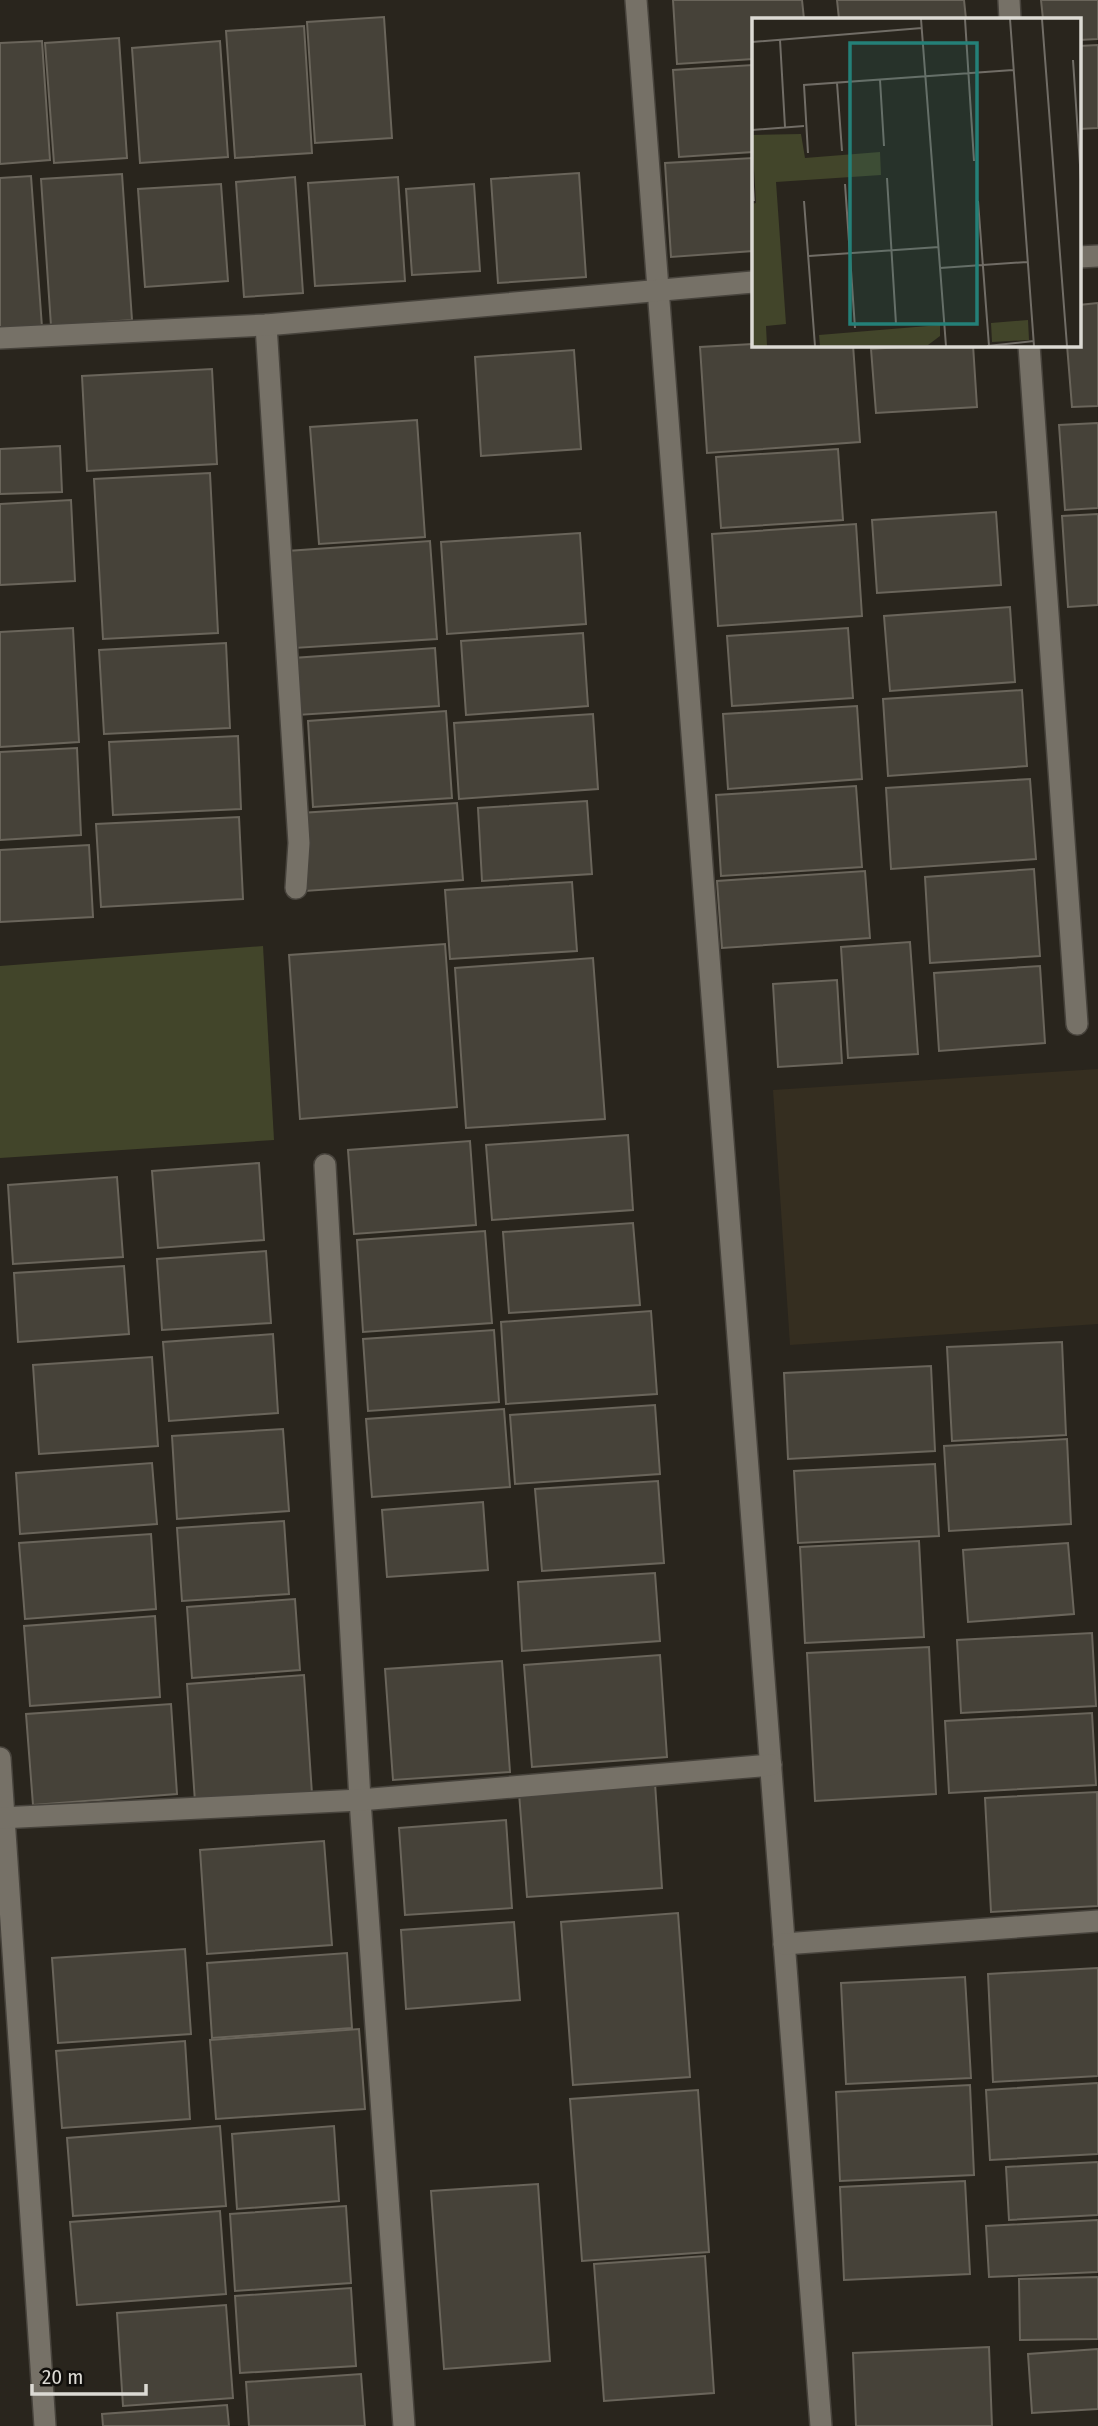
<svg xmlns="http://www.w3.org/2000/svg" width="1098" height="2426" font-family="'Fira Sans Condensed',sans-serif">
<rect width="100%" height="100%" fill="#29251d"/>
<polygon fill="#352e20" points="1098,1069 1098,1324 790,1345 773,1090"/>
<polygon fill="#42452a" points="263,946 274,1140 0,1158 0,966"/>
<g fill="#464239" stroke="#6a655b" stroke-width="2">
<polygon points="673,0 802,0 804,19 753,19 753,59 677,64"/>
<polygon points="837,0 964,0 966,19 839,19"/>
<polygon points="1041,0 1098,0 1098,39 1079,40 1079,19 1043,19"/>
<polygon points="384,17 392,138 315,143 307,22"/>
<polygon points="304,26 312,153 235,158 226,31"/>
<polygon points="119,38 127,158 54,163 45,43"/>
<polygon points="42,41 50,160 0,164 0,43"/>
<polygon points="220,41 228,157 140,163 132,48"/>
<polygon points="1098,45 1098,128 1079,129 1079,46"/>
<polygon points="753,65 753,152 679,157 673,70"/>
<polygon points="753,158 753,251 671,257 665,163"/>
<polygon points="579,173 586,277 498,283 491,179"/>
<polygon points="122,174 132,320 51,326 41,179"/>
<polygon points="31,176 42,327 0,330 0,178"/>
<polygon points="295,177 303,293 244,297 236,182"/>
<polygon points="398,177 405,281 315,286 308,183"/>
<polygon points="221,184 228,281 145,287 138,189"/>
<polygon points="474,184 480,271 412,275 406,189"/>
<polygon points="1098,303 1098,406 1072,407 1067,345 1079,345 1079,305"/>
<polygon points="753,344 853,345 860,442 707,453 700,347"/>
<polygon points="928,345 973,345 977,407 876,413 871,349"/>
<polygon points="574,350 581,449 481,456 475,357"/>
<polygon points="212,369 217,464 87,471 82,376"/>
<polygon points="417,420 425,537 319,544 310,427"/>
<polygon points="1098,423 1098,508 1065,510 1059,425"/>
<polygon points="60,446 62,492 0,494 0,449"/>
<polygon points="838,449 843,520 721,528 716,457"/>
<polygon points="210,473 218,633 103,639 94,479"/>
<polygon points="71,500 75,581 0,585 0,504"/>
<polygon points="996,512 1001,585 877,593 872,520"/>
<polygon points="1098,514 1098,605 1068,607 1062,516"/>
<polygon points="856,524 862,616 718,626 712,534"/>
<polygon points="580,533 586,624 447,634 441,542"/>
<polygon points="430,541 437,639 294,648 287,551"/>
<polygon points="1010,607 1015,682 890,691 884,616"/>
<polygon points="73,628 79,742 0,747 0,632"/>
<polygon points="848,628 853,698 732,706 727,636"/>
<polygon points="583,633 588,706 466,715 461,641"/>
<polygon points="226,643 230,728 104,734 99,650"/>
<polygon points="435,648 439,706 297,715 293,658"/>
<polygon points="1022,690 1027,766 888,776 883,699"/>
<polygon points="857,706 862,779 728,789 723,714"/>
<polygon points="446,711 452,798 313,807 308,721"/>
<polygon points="593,714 598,789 459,799 454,723"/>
<polygon points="238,736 241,809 113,815 109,742"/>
<polygon points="77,748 81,835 0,840 0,752"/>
<polygon points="1030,779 1036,859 891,869 886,788"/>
<polygon points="856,786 862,867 721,876 716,795"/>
<polygon points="587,801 592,874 482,881 478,808"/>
<polygon points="457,803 463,880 305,891 300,813"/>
<polygon points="239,817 243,899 101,907 96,824"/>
<polygon points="89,845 93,917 0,922 0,850"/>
<polygon points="1034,869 1040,956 930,963 925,877"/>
<polygon points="865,871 870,938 722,948 717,881"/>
<polygon points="572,882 577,951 450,959 445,890"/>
<polygon points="910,942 918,1054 848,1058 841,947"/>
<polygon points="445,944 457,1107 300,1119 289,955"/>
<polygon points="593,958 605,1119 466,1128 455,968"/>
<polygon points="1040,966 1045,1043 939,1051 934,973"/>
<polygon points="837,980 842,1063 778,1067 773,984"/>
<polygon points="628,1135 633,1210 492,1220 486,1145"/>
<polygon points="470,1141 476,1225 354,1234 348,1150"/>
<polygon points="259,1163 264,1240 158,1248 152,1171"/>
<polygon points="117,1177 123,1257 13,1264 8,1185"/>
<polygon points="633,1223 640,1305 509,1313 503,1232"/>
<polygon points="485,1231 492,1323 363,1332 357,1240"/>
<polygon points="266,1251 271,1323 162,1330 157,1259"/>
<polygon points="124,1266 129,1334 18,1342 14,1273"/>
<polygon points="651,1311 657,1394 506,1404 501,1322"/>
<polygon points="494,1330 499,1402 368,1411 363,1339"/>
<polygon points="273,1334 278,1413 169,1421 163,1342"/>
<polygon points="1062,1342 1066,1435 952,1441 947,1347"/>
<polygon points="152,1357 158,1446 39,1454 33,1365"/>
<polygon points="931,1366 935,1451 788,1459 784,1373"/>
<polygon points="655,1405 660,1474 515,1484 510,1415"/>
<polygon points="504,1409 510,1487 372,1497 366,1419"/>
<polygon points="283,1429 289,1511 177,1519 172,1436"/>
<polygon points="1067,1439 1071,1524 949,1531 944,1446"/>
<polygon points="152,1463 157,1524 20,1534 16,1473"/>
<polygon points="935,1464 939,1536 798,1543 794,1471"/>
<polygon points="658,1481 664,1563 542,1571 535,1489"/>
<polygon points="483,1502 488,1570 387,1577 382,1510"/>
<polygon points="284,1521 289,1594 182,1601 177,1528"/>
<polygon points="151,1534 156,1609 25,1619 19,1543"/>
<polygon points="919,1541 924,1637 805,1643 800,1547"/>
<polygon points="1068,1543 1074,1614 968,1622 963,1550"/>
<polygon points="655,1573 660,1641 522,1651 518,1582"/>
<polygon points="295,1599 300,1670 192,1678 187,1607"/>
<polygon points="155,1616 160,1697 30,1706 24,1626"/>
<polygon points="1092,1633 1096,1706 961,1713 957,1640"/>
<polygon points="929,1647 936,1794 815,1801 807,1653"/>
<polygon points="660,1655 667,1757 532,1767 524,1665"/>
<polygon points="502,1661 510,1772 393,1780 385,1669"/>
<polygon points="304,1675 312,1794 195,1802 187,1684"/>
<polygon points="171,1704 177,1794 33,1805 26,1714"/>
<polygon points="1092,1713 1096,1785 949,1793 945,1721"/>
<polygon points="655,1783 662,1888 527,1897 519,1793"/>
<polygon points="1097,1792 1098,1906 991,1912 985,1798"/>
<polygon points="506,1820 512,1908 405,1915 399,1828"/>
<polygon points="324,1841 332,1945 207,1954 200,1850"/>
<polygon points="678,1913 690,2077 573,2085 561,1922"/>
<polygon points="514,1922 520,2000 406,2009 401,1930"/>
<polygon points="185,1949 191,2034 58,2043 52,1958"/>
<polygon points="347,1953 352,2028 212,2038 207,1963"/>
<polygon points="1098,1968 1098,2076 993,2082 988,1974"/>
<polygon points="965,1977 971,2078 846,2084 841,1983"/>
<polygon points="359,2029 365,2109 216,2119 210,2040"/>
<polygon points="185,2041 190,2119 62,2128 56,2051"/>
<polygon points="1098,2083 1098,2154 990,2160 986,2090"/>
<polygon points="970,2085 974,2175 840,2181 836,2092"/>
<polygon points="698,2090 709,2252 582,2261 570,2099"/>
<polygon points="220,2126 226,2206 73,2216 67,2138"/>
<polygon points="334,2126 339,2201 237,2209 232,2134"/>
<polygon points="1098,2162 1098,2215 1009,2220 1006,2167"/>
<polygon points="965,2181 970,2274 844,2280 840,2187"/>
<polygon points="538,2184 550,2361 444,2369 431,2191"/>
<polygon points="346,2206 351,2283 235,2291 230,2214"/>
<polygon points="220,2211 226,2294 77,2305 70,2222"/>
<polygon points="1098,2220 1098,2272 989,2277 986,2226"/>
<polygon points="705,2256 714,2393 604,2401 594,2264"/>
<polygon points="1098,2277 1098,2339 1020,2340 1019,2279"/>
<polygon points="351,2288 356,2366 240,2373 235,2296"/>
<polygon points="226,2305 233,2398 123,2406 117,2313"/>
<polygon points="989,2347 992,2426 856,2426 853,2353"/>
<polygon points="1098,2349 1098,2409 1032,2413 1028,2354"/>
<polygon points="361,2374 365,2426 249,2426 246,2382"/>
<polygon points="227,2405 229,2426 103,2426 102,2414"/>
</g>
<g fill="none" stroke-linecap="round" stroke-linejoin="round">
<g stroke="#47433c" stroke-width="24">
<g id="minor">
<polyline points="636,0 821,2426"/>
<polyline points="1009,0 1010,19"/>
<polyline points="1079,257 1098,256"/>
<polyline points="266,325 299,843 296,888"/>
<polyline points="0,338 266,325 753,282"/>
<polyline points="1029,345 1077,1024"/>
<polyline points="325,1165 360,1800 404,2426"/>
<polyline points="0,1758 45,2426"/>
<polyline points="0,1818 360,1800 771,1765"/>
<polyline points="784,1944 1098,1921"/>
</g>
</g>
<use href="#minor" stroke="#767167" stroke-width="21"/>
</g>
<g transform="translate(752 18)">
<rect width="329" height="329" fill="#29251d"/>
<path d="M 49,116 L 53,140 L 128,134 L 129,157 L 24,164 L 34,306 L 14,308 L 15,328 L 0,328 L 0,186 L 4,185 L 0,117 ZM 276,302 L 277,322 L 240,324 L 239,305 ZM 188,307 L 188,318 L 176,327 L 68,328 L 67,317 Z" fill="#42452a"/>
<path fill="none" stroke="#716d66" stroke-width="2" d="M 169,1 L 194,328M 213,1 L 222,143M 258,1 L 282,328M 290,1 L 315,328M 28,22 L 33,109M 0,24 L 170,10M 321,42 L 329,162M 128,62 L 132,128M 85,65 L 90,133M 0,112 L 52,108M 56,135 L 52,67 L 261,52M 0,154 L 2,183M 135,160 L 144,306M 93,166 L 103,310M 52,183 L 63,328M 226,183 L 237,328M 57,238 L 187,229M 188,250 L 275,244M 235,328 L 282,323"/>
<path fill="#248078" fill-opacity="0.15" stroke="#248078" stroke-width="3.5" d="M 98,25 L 225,25 L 225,306 L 98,306 Z"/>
<rect width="329" height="329" fill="none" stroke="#dcdad4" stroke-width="3.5"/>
</g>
<path d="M32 2384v10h114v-10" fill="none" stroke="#dcdad4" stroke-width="3.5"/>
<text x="42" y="2384" font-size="21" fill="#dcdad4" stroke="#100e0b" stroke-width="5" paint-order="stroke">20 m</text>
</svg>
